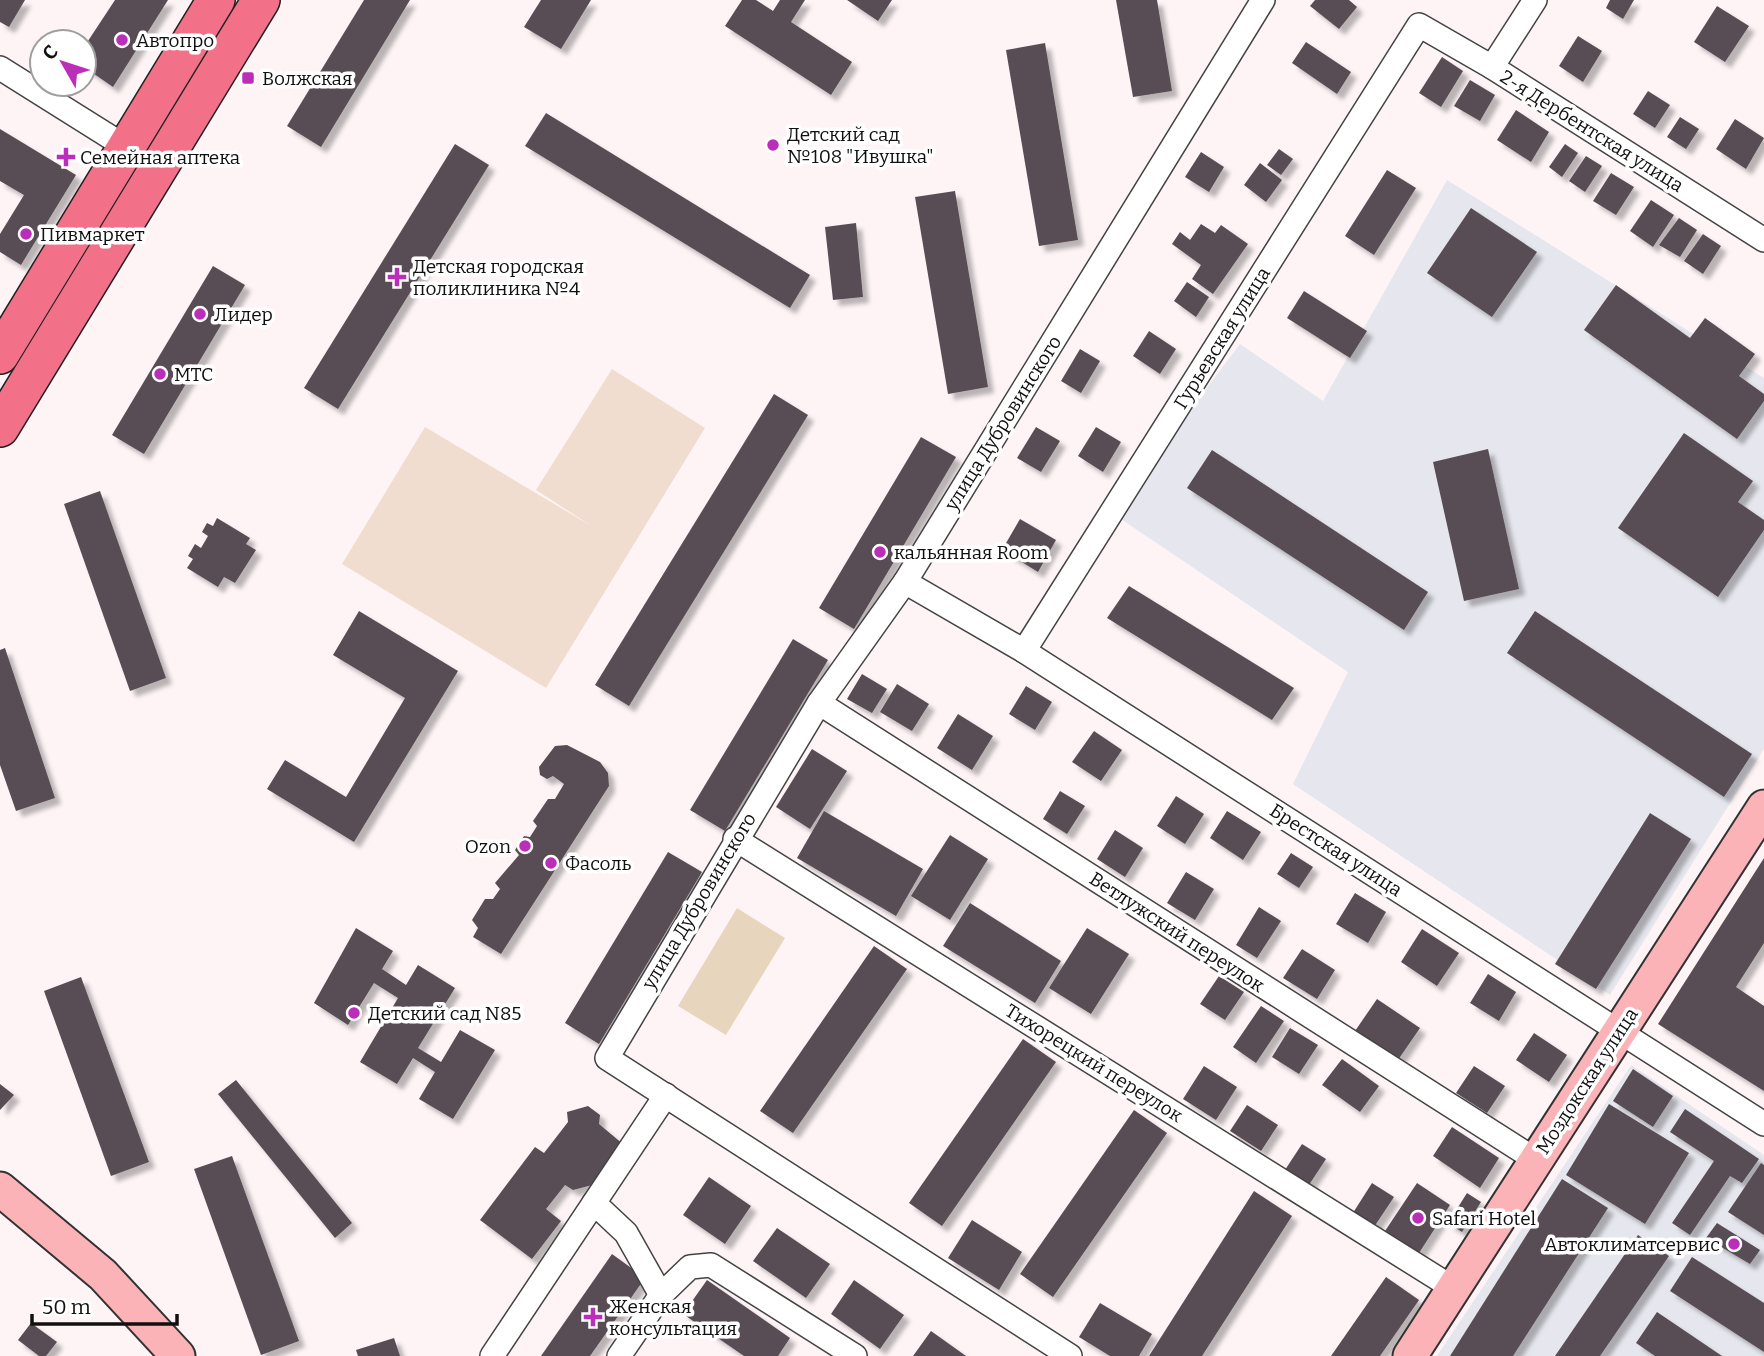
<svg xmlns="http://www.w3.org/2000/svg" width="1764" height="1356" font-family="Bitter,serif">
<defs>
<filter id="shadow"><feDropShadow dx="6" dy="6" stdDeviation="2" flood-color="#0004"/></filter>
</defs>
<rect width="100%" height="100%" fill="#fef4f6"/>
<g fill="#e6e6ee">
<polygon points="1447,180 1764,378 1764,749 1610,995 1293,784 1348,672 1112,513 1240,344 1323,401"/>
<polygon points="1631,1065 1764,1155 1764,1356 1437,1356"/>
</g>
<polygon fill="#e8d5be" points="737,908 785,938 726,1035 678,1006"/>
<polygon fill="#f0ddd0" points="612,369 705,428 546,688 342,564 425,427 593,527 536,490"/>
<g fill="#594d54" filter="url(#shadow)">
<polygon points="0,0 25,0 9,27 0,22"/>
<polygon points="115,0 168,0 113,87 84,67 84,47"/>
<polygon points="364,0 410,0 321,147 287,126"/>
<polygon points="541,0 591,0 561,49 524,27"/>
<polygon points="742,0 756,0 773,11 780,0 805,0 791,22 852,62 831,95 725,26"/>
<polygon points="847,0 892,0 878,21"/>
<polygon points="1116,0 1157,0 1172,91 1133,97"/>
<polygon points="1315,0 1349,0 1357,7 1339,29 1310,6"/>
<polygon points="1610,0 1634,0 1623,19 1606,8"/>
<polygon points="1717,6 1749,26 1725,62 1694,42"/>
<polygon points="1578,36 1602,51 1583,82 1559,66"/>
<polygon points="1306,42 1351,72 1337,94 1292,63"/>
<polygon points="1045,43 1078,240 1039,246 1006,50"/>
<polygon points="1442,57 1463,71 1441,107 1419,93"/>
<polygon points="1470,80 1495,95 1480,121 1454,106"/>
<polygon points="1648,91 1670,105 1655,128 1633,114"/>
<polygon points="1516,110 1549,132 1531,162 1497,140"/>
<polygon points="546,113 810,275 790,308 525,146"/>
<polygon points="1680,117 1699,129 1686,149 1667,137"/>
<polygon points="1735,119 1764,138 1746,169 1716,149"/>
<polygon points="0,129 76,175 21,265 0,252 0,234 24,195 0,181"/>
<polygon points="455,144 489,165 338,409 304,388"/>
<polygon points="1565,144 1578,153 1562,177 1549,167"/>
<polygon points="1279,149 1293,159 1281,175 1267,165"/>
<polygon points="1201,152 1224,167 1209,192 1185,177"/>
<polygon points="1586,156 1602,166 1585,192 1569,181"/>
<polygon points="1260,163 1282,180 1266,202 1244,185"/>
<polygon points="1387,170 1416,188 1374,255 1345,236"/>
<polygon points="1611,173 1634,187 1616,215 1593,201"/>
<polygon points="955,191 988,387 948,394 915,197"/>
<polygon points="1651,200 1674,215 1653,247 1630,231"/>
<polygon points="1471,208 1537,252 1492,317 1427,273"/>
<polygon points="1679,218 1697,230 1680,257 1659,245"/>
<polygon points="856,223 863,297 833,300 825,227"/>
<polygon points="1201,224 1215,233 1221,225 1248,244 1213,294 1192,279 1201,265 1172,244 1180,232 1190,240"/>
<polygon points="1703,234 1721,246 1703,274 1684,261"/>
<polygon points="213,266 245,285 144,454 112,435"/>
<polygon points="1187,282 1209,297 1196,317 1174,301"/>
<polygon points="1616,285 1690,338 1705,318 1755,354 1739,376 1764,394 1764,401 1737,439 1584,330"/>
<polygon points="1304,291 1367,331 1350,358 1287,318"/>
<polygon points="1149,331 1176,349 1160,374 1133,356"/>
<polygon points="1080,349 1100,361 1081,393 1061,381"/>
<polygon points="774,394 808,415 629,706 595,685"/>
<polygon points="1036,427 1060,441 1041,472 1017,458"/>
<polygon points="1096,427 1121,442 1103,472 1078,456"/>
<polygon points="1684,433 1753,481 1738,502 1764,520 1764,530 1718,597 1618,528"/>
<polygon points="921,437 956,457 854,629 819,608"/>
<polygon points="1488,449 1519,589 1464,601 1433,462"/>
<polygon points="1212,450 1428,592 1404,630 1187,488"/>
<polygon points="100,491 166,678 130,691 64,504"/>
<polygon points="217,518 250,538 246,544 256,550 235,583 224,577 218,587 187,568 193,559 188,556 195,544 201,548 208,536 202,532 207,523 213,526"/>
<polygon points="1020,519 1056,540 1038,572 1002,550"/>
<polygon points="1129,586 1294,688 1272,720 1107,618"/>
<polygon points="359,611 458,671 354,842 267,789 285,760 346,797 405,698 333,655"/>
<polygon points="1535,611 1752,754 1724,797 1507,653"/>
<polygon points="793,639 828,660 725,831 690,810"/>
<polygon points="5,648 55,798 16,811 0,765 0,650"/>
<polygon points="862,674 887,689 872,713 847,699"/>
<polygon points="897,684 929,704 912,731 880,712"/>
<polygon points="1026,686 1052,702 1035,730 1009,714"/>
<polygon points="958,714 993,736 972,770 937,748"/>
<polygon points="1094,731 1122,750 1101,781 1072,762"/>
<polygon points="567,745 600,762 608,773 609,786 501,954 473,937 478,928 472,920 485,899 493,899 500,889 495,883 519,855 515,850 524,836 530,837 537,826 533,821 548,799 555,799 564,784 553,776 547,779 540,775 539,767 555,746"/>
<polygon points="812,749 847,771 810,829 776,807"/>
<polygon points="1060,791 1085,806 1067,834 1043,819"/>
<polygon points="1176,796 1204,814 1185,844 1157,826"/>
<polygon points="824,811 923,869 896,916 797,858"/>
<polygon points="1227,811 1261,832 1243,860 1210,838"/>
<polygon points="1650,813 1691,839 1596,989 1555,964"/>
<polygon points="1115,830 1143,848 1125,877 1097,859"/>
<polygon points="950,835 988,859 950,920 911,896"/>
<polygon points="668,852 702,872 599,1044 565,1023"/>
<polygon points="1291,853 1313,867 1299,888 1277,874"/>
<polygon points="1764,858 1764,943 1736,987 1764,1006 1764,1091 1658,1024"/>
<polygon points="1186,872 1214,889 1195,920 1167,903"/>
<polygon points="1355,893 1386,912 1368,943 1336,924"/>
<polygon points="970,903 1061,961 1035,1003 943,946"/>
<polygon points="1259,907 1281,921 1257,958 1236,945"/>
<polygon points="356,928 393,951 382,969 406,985 418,965 455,988 418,1048 441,1062 460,1030 495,1050 453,1119 419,1099 435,1072 413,1058 397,1084 360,1062 398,998 374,983 348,1025 314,1003"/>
<polygon points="1087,928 1129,954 1091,1014 1049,988"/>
<polygon points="1422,929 1459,953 1437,986 1401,962"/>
<polygon points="874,946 907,969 793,1133 760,1111"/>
<polygon points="1302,949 1335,970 1317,999 1283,978"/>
<polygon points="1488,974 1516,992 1499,1021 1470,1003"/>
<polygon points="1219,976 1244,992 1225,1020 1200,1004"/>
<polygon points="81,977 149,1162 111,1176 44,991"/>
<polygon points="1377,999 1420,1028 1398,1060 1355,1031"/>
<polygon points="1261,1006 1284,1021 1256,1063 1233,1047"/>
<polygon points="1290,1028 1318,1045 1299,1074 1272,1057"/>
<polygon points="1534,1033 1567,1055 1549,1082 1516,1060"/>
<polygon points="1023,1039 1056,1062 942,1226 909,1203"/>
<polygon points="1342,1059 1379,1086 1360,1112 1322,1085"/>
<polygon points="1204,1066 1237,1087 1216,1120 1183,1099"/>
<polygon points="1474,1066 1505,1086 1487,1113 1456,1093"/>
<polygon points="1633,1069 1673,1096 1653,1127 1613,1101"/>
<polygon points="236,1080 352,1223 335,1238 218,1094"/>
<polygon points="0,1084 14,1095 0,1110"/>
<polygon points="1609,1104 1689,1153 1645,1224 1566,1175"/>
<polygon points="1247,1105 1278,1125 1261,1151 1230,1131"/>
<polygon points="588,1106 600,1115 599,1124 624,1145 596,1184 573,1190 565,1185 546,1209 561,1221 532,1259 480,1220 535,1147 544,1153 568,1122 567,1112"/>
<polygon points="1685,1109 1759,1159 1742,1183 1730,1176 1690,1235 1672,1223 1714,1161 1670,1132"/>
<polygon points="1134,1110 1167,1133 1053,1297 1020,1274"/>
<polygon points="1452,1127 1499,1158 1480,1188 1433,1156"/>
<polygon points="1302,1144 1326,1159 1307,1188 1283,1173"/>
<polygon points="232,1156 299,1341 261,1355 194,1169"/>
<polygon points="1761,1163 1764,1165 1764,1235 1728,1212"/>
<polygon points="709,1177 751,1206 725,1244 683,1215"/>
<polygon points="1562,1179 1608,1208 1513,1356 1450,1356"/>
<polygon points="1372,1183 1394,1197 1372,1230 1351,1216"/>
<polygon points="1417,1183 1450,1205 1419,1253 1385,1231"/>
<polygon points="1254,1191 1292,1216 1202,1356 1149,1356"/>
<polygon points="1467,1193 1481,1202 1462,1232 1448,1223"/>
<polygon points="972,1220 1022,1252 999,1290 948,1258"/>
<polygon points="1717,1223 1760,1250 1750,1264 1706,1238"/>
<polygon points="777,1228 830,1264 806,1298 753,1261"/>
<polygon points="1638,1235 1669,1256 1600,1356 1555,1356"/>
<polygon points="612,1254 645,1278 590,1356 541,1356"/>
<polygon points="1692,1257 1764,1303 1764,1352 1670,1291"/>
<polygon points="1386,1277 1419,1300 1380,1356 1331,1356"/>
<polygon points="707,1280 790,1338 778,1356 744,1356 683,1314"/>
<polygon points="854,1280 904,1315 880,1349 831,1314"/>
<polygon points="1100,1303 1152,1334 1139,1356 1110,1356 1079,1337"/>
<polygon points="1657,1312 1722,1356 1655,1356 1636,1343"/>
<polygon points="31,1323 57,1342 46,1356 39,1356 18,1340"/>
<polygon points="931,1331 966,1356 913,1356"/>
<polygon points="394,1338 400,1356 358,1356 356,1350"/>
</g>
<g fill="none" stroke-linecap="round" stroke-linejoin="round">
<g stroke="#434343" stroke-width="26">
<g id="street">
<polyline points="1492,67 1535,0"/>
<polyline points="0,68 126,147"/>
<polyline points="905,582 1024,651 1764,1124"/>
<polyline points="1024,651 1419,25 1492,67 1764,240"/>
<polyline points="819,703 1536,1160"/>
<polyline points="735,839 1453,1288"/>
<polyline points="594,1203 626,1233 661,1295 690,1267 711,1265 855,1356"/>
<polyline points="492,1356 666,1095"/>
<polyline points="619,1356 661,1295"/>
<polyline points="1070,1356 607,1058 819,703 905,582 1263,0"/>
</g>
</g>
<g stroke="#323232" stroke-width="37">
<g id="secondary">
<polyline points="0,1189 103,1275 178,1356"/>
<polyline points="1410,1356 1764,807"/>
</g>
</g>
<g stroke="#212121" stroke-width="40">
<g id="primary">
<polyline points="0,355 216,0"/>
<polyline points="0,428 261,0"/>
</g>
</g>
<use href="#street" stroke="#fff" stroke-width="23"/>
<use href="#secondary" stroke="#fbb3b7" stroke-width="33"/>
<use href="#primary" stroke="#f27189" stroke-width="37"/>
</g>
<g fill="#bb2eba" stroke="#fff" stroke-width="2.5">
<circle cx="122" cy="40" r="7"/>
<rect x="241" y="71" width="14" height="14" rx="3.5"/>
<circle cx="773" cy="145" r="7"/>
<path d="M62.5 146.5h7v7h7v7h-7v7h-7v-7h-7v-7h7z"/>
<circle cx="26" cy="234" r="7"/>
<path d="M393.5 266.5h7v7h7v7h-7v7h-7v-7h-7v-7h7z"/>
<circle cx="200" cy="314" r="7"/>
<circle cx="160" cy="374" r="7"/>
<circle cx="880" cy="552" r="7"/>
<circle cx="525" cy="846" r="7"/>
<circle cx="551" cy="863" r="7"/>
<circle cx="354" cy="1013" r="7"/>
<circle cx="1418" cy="1218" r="7"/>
<circle cx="1734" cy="1244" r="7"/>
<path d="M589.5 1306.5h7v7h7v7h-7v7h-7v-7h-7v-7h7z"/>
</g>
<g text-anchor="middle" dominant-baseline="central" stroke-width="7" stroke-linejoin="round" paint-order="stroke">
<g font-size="19" fill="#101010" stroke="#fff" text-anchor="start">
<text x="136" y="40">Автопро</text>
<text x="262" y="78">Волжская</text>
<text x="787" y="134">Детский сад<tspan x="787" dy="22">№108 "Ивушка"</tspan></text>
<text x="80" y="157">Семейная аптека</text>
<text x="40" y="234">Пивмаркет</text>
<text x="413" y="266">Детская городская<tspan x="413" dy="22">поликлиника №4</tspan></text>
<text x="214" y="314">Лидер</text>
<text x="174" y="374">МТС</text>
<text x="894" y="552">кальянная Room</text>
<text x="511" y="846" text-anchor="end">Ozon</text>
<text x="565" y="863">Фасоль</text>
<text x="368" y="1013">Детский сад N85</text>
<text x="1432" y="1218">Safari Hotel</text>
<text x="1720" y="1244" text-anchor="end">Автоклиматсервис</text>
<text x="609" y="1306">Женская<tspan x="609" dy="22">консультация</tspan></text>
</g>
<g font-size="19" fill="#101010" stroke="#fff">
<text transform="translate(1592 131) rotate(32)">2-я Дербентская улица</text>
<text transform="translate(1222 338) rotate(-58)">Гурьевская улица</text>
<text transform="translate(1003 423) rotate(-58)">улица Дубровинского</text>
<text transform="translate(1336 850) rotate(33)">Брестская улица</text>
<text transform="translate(699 901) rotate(-59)">улица Дубровинского</text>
<text transform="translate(1177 932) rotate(33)">Ветлужский переулок</text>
<text transform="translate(1094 1063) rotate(32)">Тихорецкий переулок</text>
<text transform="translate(1587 1081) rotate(-57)">Моздокская улица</text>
</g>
</g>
<g transform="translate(63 63) rotate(309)"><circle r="33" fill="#ffffff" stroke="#9f9f9f" stroke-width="2"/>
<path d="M0-5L12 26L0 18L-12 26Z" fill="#bb2eba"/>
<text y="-10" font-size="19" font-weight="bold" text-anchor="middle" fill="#101010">С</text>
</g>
<path d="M32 1314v10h145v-10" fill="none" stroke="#101010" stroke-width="3.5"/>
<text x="42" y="1314" font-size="21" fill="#101010" stroke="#ffffff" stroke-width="5" paint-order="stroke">50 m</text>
</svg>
